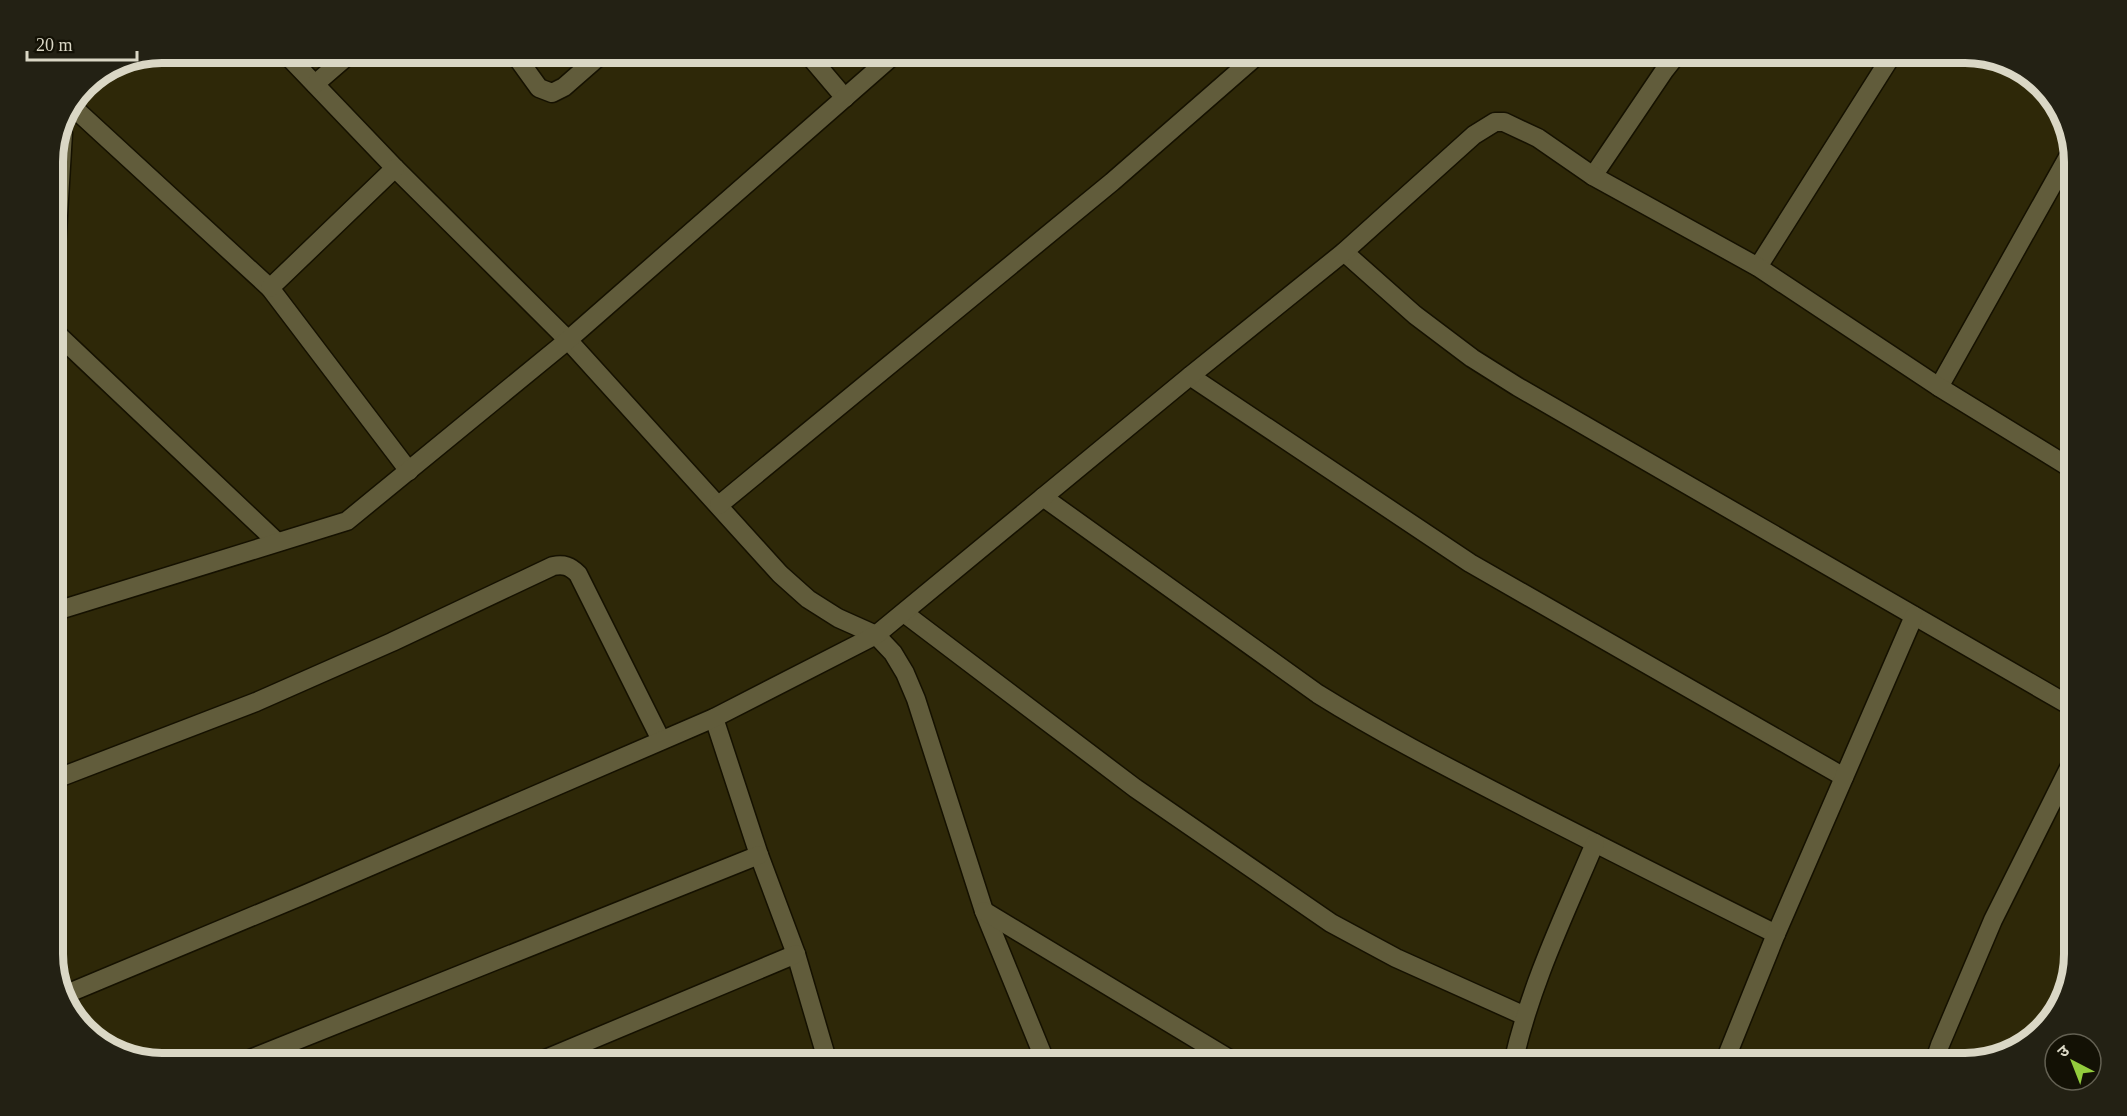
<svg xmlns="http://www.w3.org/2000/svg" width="2127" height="1116" font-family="'Times New Roman','Noto Sans Devanagari',serif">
<rect width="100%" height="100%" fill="#2e2808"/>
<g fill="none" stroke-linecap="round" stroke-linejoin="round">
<g stroke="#151100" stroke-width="21">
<g id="street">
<polyline points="284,52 395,168 568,340 780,574 808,599 838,618 876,635 893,653 905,673 916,699 984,911 1046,1063"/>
<polyline points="513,52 539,88 552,93 564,87 604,52"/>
<polyline points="806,52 845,98"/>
<polyline points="315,84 352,52"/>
<polyline points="74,108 270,288 409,471"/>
<polyline points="1593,176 1664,71 1679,52"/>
<polyline points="1344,252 1415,315 1472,358 1518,387 2074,708"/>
<polyline points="1758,267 1894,52"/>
<polyline points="270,288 395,168"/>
<polyline points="53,298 63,133"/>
<polyline points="53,330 277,542"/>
<polyline points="1190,376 1470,563 1844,777"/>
<polyline points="1939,387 2072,150"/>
<path d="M 1043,497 L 1318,694 C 1379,732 1443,765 1507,798 C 1596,844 1686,889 1776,934"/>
<polyline points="719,505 1112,182 1261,52"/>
<polyline points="53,612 347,521 568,340 897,52"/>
<polyline points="904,613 1135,788 1331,923 1396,958 1525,1016"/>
<polyline points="714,718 759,855 796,954 828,1063"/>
<path d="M 53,780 L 256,702 L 392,642 L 553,566 C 564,564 570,566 578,574 L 661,740"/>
<polyline points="984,911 1236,1063"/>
<polyline points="64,995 306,894 714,718 876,635 1190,376 1344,252 1474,135 1495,122 1504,122 1538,138 1593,176 1758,267 1939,387 2074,470"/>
<polyline points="240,1063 759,855"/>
<polyline points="536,1063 796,954"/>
<path d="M 1513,1063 C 1530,986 1564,916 1595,843"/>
<polyline points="1724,1063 1776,934 1914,616"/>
<polyline points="1934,1063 1940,1045 1993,920 2074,758"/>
</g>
</g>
<use href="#street" stroke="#615c3b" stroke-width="18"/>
</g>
<path d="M0 0H2127V1116H0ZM162 63H1965A99 99 0 0 1 2064 162V954A99 99 0 0 1 1965 1053H162A99 99 0 0 1 63 954V162A99 99 0 0 1 162 63Z" fill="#232114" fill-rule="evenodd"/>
<path fill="none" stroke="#dad7c5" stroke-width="8" d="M162 63H1965A99 99 0 0 1 2064 162V954A99 99 0 0 1 1965 1053H162A99 99 0 0 1 63 954V162A99 99 0 0 1 162 63Z"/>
<g transform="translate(2073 1062) rotate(318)"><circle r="28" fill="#131105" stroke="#636052" stroke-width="1.5"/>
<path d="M0-4.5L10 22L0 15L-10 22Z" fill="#93cc3d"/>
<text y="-9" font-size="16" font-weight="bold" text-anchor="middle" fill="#dad7c5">उ</text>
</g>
<path d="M27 51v9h110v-9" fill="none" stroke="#dad7c5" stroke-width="3"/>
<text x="36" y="51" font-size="18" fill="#dad7c5" stroke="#131105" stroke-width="4.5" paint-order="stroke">20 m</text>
</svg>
